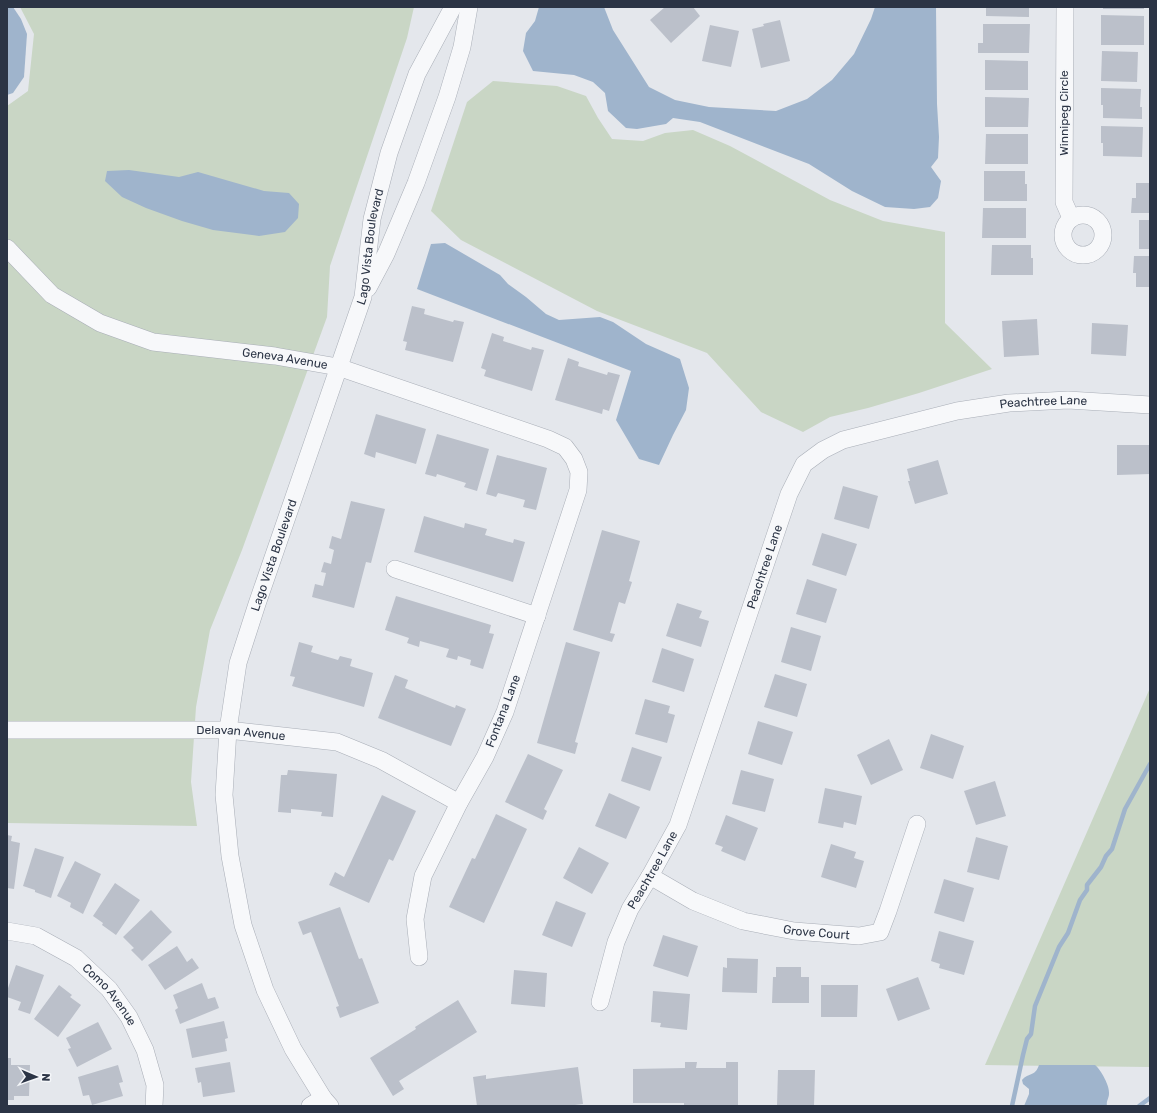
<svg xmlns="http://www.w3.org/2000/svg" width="1157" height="1113" font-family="Rubik,sans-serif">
<rect width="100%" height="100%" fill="#e4e7ec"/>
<g fill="#c9d6c5">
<polygon points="20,7 414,7 407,38 330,266 327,317 242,550 210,630 196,707 191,782 197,826 7,823 7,106 28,91 34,34"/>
<polygon points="493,81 557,86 586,96 598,118 612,139 643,141 665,133 693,130 730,146 830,200 883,221 945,232 945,323 992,369 919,393 868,408 830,417 803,432 761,412 707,353 597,311 461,240 431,211 467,102"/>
<polygon points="1150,688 1150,1067 985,1065"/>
</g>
<g fill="#9fb4cc">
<polygon points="7,7 13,7 21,19 27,34 24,77 13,93 7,95"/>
<polygon points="539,7 604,7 613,30 649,87 675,100 709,107 776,111 807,99 832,80 854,54 871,19 875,7 936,7 937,104 939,137 938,158 931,167 941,181 938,198 930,207 914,209 885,207 852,191 809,164 700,122 673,118 666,124 637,129 626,128 608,111 605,93 593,82 574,75 533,71 523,51 526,33 535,21"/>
<polygon points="129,170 179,177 198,172 264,191 289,193 299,204 298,218 285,232 259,236 213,230 182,221 146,208 122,197 105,181 107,171"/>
<polygon points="445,243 500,275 508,284 526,297 546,314 559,320 600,317 613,322 646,344 680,359 689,388 686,410 673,435 659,465 639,459 616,420 631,371 417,289 431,244"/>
<path d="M 1039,1065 L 1095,1065 C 1101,1070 1110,1086 1109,1094 C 1109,1098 1106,1101 1107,1106 L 1024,1106 L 1029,1094 L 1029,1089 L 1023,1084 L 1022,1080 C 1029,1072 1035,1077 1039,1065 Z"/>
</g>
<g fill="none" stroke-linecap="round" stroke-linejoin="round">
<g stroke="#9fb4cc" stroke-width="4.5">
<polyline points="1012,1106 1023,1055 1027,1039 1031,1034 1035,1006 1059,947 1068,933 1080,900 1087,890 1087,885 1101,867 1106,856 1112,849 1125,809 1150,764"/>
<polyline points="1139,1106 1150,1098"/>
</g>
</g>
<g fill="#bbc0ca">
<polygon points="665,7 693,7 700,16 671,43 650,20"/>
<polygon points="986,7 1029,7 1029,17 986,16"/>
<rect x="1103" y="7" width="41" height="2"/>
<polygon points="1101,15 1144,16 1144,45 1101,45"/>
<polygon points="780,20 790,61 761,68 752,29 764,26 763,24"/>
<polygon points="983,24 1030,24 1029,53 978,53 978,43 983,43"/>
<polygon points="710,25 739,31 731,67 702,61"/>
<polygon points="1102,51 1138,52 1137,82 1101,81"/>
<polygon points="985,60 1028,61 1028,90 985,90"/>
<polygon points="1101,88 1141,89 1140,107 1142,107 1142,119 1103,118 1103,105 1101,105"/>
<polygon points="985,97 1029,98 1028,127 985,127"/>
<polygon points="1101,126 1143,127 1142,157 1103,156 1103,143 1101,143"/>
<polygon points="986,134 1028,134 1028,164 985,164"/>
<polygon points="984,171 1025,171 1025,184 1027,184 1027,201 984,201"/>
<polygon points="1136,183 1150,183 1150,213 1131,213 1132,198 1136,198"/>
<polygon points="983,208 1026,208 1026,238 982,238"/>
<rect x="1139" y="220" width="11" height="29"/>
<polygon points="992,245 1031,245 1031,258 1033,258 1033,275 991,275"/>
<polygon points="1134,256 1150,256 1150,287 1136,287 1136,273 1133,273"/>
<polygon points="412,306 425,309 424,314 453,322 454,320 464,322 453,362 405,350 407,342 403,341"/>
<polygon points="1037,319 1039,355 1004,357 1002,321"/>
<polygon points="1092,323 1128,325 1126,356 1091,354"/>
<polygon points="492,333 504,337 503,341 531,350 532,347 544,350 532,391 484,376 486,370 481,368"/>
<polygon points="568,358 579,362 578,366 607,375 608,372 620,375 609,411 603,409 602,414 555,400"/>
<polygon points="376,414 426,429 416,464 376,452 375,458 364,454"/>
<polygon points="437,434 489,449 477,491 464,487 466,483 437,474 436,477 425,474"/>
<polygon points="1117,445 1150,445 1150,474 1117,475"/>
<polygon points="497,455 547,468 536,510 523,507 525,500 498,493 496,497 486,494"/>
<polygon points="938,460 948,494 915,504 908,481 910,481 907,469"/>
<polygon points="843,486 878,496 869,529 834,519"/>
<polygon points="351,501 385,509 371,563 366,562 354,608 312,597 315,584 323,586 326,573 321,572 324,562 331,564 334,550 329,548 332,536 341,539"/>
<polygon points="424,516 464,528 465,523 487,529 485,535 513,543 514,539 525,542 513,582 414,552"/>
<polygon points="602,530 640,541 629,581 632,582 625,604 619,602 610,633 615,634 612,642 573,630"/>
<polygon points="822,533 857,544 846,576 812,565"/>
<polygon points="807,579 837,589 826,623 796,614"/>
<polygon points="396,596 491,625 489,633 494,634 483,669 470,665 471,660 458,656 457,660 446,657 449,649 420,641 419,647 407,643 409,638 385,630"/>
<polygon points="677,603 702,611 699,618 709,621 701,647 666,636"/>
<polygon points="791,627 821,636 811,671 781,662"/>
<polygon points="299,642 313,646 311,652 338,660 340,656 352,659 350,666 373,673 364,707 292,686 295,677 290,676"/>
<polygon points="566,642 600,652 575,742 578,743 575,754 537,743"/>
<polygon points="662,648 694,659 684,692 652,682"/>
<polygon points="775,674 807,684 797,717 764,707"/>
<polygon points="395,675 408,680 405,688 455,708 456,705 466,709 451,746 378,718"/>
<polygon points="645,699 670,706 668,713 675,715 667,743 635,734"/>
<polygon points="758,721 793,732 782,765 748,754"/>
<polygon points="931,734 964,746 953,779 920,768"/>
<polygon points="889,739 903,770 871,785 857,755"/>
<polygon points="632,747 662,757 650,791 621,781"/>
<polygon points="528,754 563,770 544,809 547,811 543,820 505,802"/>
<polygon points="288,770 337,774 333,817 321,816 322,812 291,809 291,813 278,812 281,775 287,775"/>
<polygon points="741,770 774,779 765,812 732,804"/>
<polygon points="995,781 1006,816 976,825 964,791"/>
<polygon points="825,788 862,796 856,825 844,822 843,828 818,823"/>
<polygon points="609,793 640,807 626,839 595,826"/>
<polygon points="382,795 416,811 393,861 389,859 369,903 329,885 335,872 344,877"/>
<polygon points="496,814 527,829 484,923 449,907 472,858 475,859"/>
<polygon points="726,815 758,828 745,861 721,851 723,847 715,844"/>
<polygon points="7,835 12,836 11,841 20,843 14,889 7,888"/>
<polygon points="976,837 1008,846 999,880 967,872"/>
<polygon points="831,844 856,852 854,858 864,861 856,888 821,877"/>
<polygon points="579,847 609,863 592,894 563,878"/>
<polygon points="35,848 64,857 51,898 35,892 35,890 23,886"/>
<polygon points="75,861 101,874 83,914 70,907 71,903 57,896"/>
<polygon points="944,879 974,888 964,922 934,913"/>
<polygon points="115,883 140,900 116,935 102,925 103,923 93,916"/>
<polygon points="556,901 586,913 572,947 542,935"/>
<polygon points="340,907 359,959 362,958 379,1003 340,1018 336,1007 339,1006 311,932 303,935 298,922"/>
<polygon points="151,910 172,932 142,961 131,950 134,948 123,937"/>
<polygon points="939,931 974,941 964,975 939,968 940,964 931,961"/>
<polygon points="663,935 698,946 688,977 653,966"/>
<polygon points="177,946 187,962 192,958 199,968 165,990 148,965"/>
<polygon points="727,958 758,959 757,993 722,992 723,967 727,968"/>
<polygon points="16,965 44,975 30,1014 18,1010 21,1002 7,997 7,991"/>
<polygon points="776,967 801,967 801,977 809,977 809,1003 772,1003 773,977 776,977"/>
<polygon points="514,970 547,973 545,1007 511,1004"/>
<polygon points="918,977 930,1009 898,1021 886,989"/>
<polygon points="202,983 208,999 215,997 219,1008 180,1024 175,1010 178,1008 173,995"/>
<polygon points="59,985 72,995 70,997 81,1005 58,1037 34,1019"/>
<polygon points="821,985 858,985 857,1017 821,1017"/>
<polygon points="653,991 690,994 687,1030 660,1027 661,1023 651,1022"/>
<polygon points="458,1000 477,1032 399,1081 404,1089 393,1096 370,1058 416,1029 415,1027"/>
<polygon points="224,1021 228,1038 225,1039 227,1051 192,1058 186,1029"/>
<polygon points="98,1022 112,1049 77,1067 68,1049 71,1048 66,1038"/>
<polygon points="7,1058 11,1058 11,1065 30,1065 29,1096 14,1096 14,1100 7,1100"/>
<polygon points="230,1062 235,1092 203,1097 201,1082 198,1083 195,1068"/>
<polygon points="685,1062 697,1062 696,1068 726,1068 726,1062 738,1062 738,1105 684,1105 684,1103 633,1103 633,1069 685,1068"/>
<polygon points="118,1065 123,1082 119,1083 123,1096 92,1105 89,1095 83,1096 78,1077"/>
<polygon points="578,1067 583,1104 567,1106 477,1106 473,1077 486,1075 486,1079"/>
<polygon points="778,1070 815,1070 814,1106 777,1106"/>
</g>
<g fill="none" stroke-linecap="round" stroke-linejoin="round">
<g stroke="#a9aeb7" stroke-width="18">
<g id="street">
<polyline points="1065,7 1064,202 1071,218"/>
<circle cx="1083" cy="235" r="20"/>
<path id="s1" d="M 7,248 L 52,295 L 100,323 L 153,342 L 275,356 L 338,367 L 548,439 L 565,447 L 574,459 L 579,472 L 578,490 L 505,712 L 485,757 L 459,803 L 423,876 L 415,919 L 419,957"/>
<polyline points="368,288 386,254 416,183 447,97 462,47 469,7"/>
<polyline points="395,569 537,616"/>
<path id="s2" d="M 7,730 L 228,730 L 337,742 L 381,760 L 459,803"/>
<path id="s3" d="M 650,876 L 693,901 L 743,921 L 794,931 L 859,936 L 880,932 L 888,911 L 917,824"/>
<path id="s4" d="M 7,931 L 36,936 L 76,958 L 109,989 L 129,1017 L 145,1050 L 155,1085 L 154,1106"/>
<path id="s5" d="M 600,1002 L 616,942 L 630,909 L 650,876 L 678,825 L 789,494 L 804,464 L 823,450 L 843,440 L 957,411 L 1009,403 L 1068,400 L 1150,405"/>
<polyline points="310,1106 323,1098"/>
<path id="s6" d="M 330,1106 L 323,1098 L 293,1049 L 265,990 L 243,925 L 230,856 L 224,795 L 228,730 L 238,663 L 257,604 L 363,297 L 372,219 L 389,153 L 417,74 L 453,7"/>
</g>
</g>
<use href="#street" stroke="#f7f8fa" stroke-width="17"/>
</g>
<g text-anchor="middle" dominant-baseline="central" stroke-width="3" stroke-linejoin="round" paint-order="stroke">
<g font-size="12" fill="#2b3445" stroke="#f4f6f9">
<text transform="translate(1064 113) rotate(-90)">Winnipeg Circle</text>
<text stroke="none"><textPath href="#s6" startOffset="904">Lago Vista Boulevard</textPath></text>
<text stroke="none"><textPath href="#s1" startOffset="310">Geneva Avenue</textPath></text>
<text stroke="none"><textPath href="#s5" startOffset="828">Peachtree Lane</textPath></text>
<text stroke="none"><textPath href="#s6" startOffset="580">Lago Vista Boulevard</textPath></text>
<text stroke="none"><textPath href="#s5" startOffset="467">Peachtree Lane</textPath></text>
<text transform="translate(503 711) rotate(-69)">Fontana Lane</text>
<text stroke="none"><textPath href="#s2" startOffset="234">Delavan Avenue</textPath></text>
<text stroke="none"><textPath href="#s5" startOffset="143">Peachtree Lane</textPath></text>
<text stroke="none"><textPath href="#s3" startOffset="178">Grove Court</textPath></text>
<text stroke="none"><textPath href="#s4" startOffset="125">Como Avenue</textPath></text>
</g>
</g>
<rect width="1157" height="1113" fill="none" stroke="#2b3445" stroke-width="16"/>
<g transform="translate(36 1077) rotate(92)" stroke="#f4f6f9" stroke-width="3" paint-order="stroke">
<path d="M0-3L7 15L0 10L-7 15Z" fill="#2b3445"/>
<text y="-6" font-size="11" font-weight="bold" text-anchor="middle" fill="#2b3445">N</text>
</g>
</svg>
